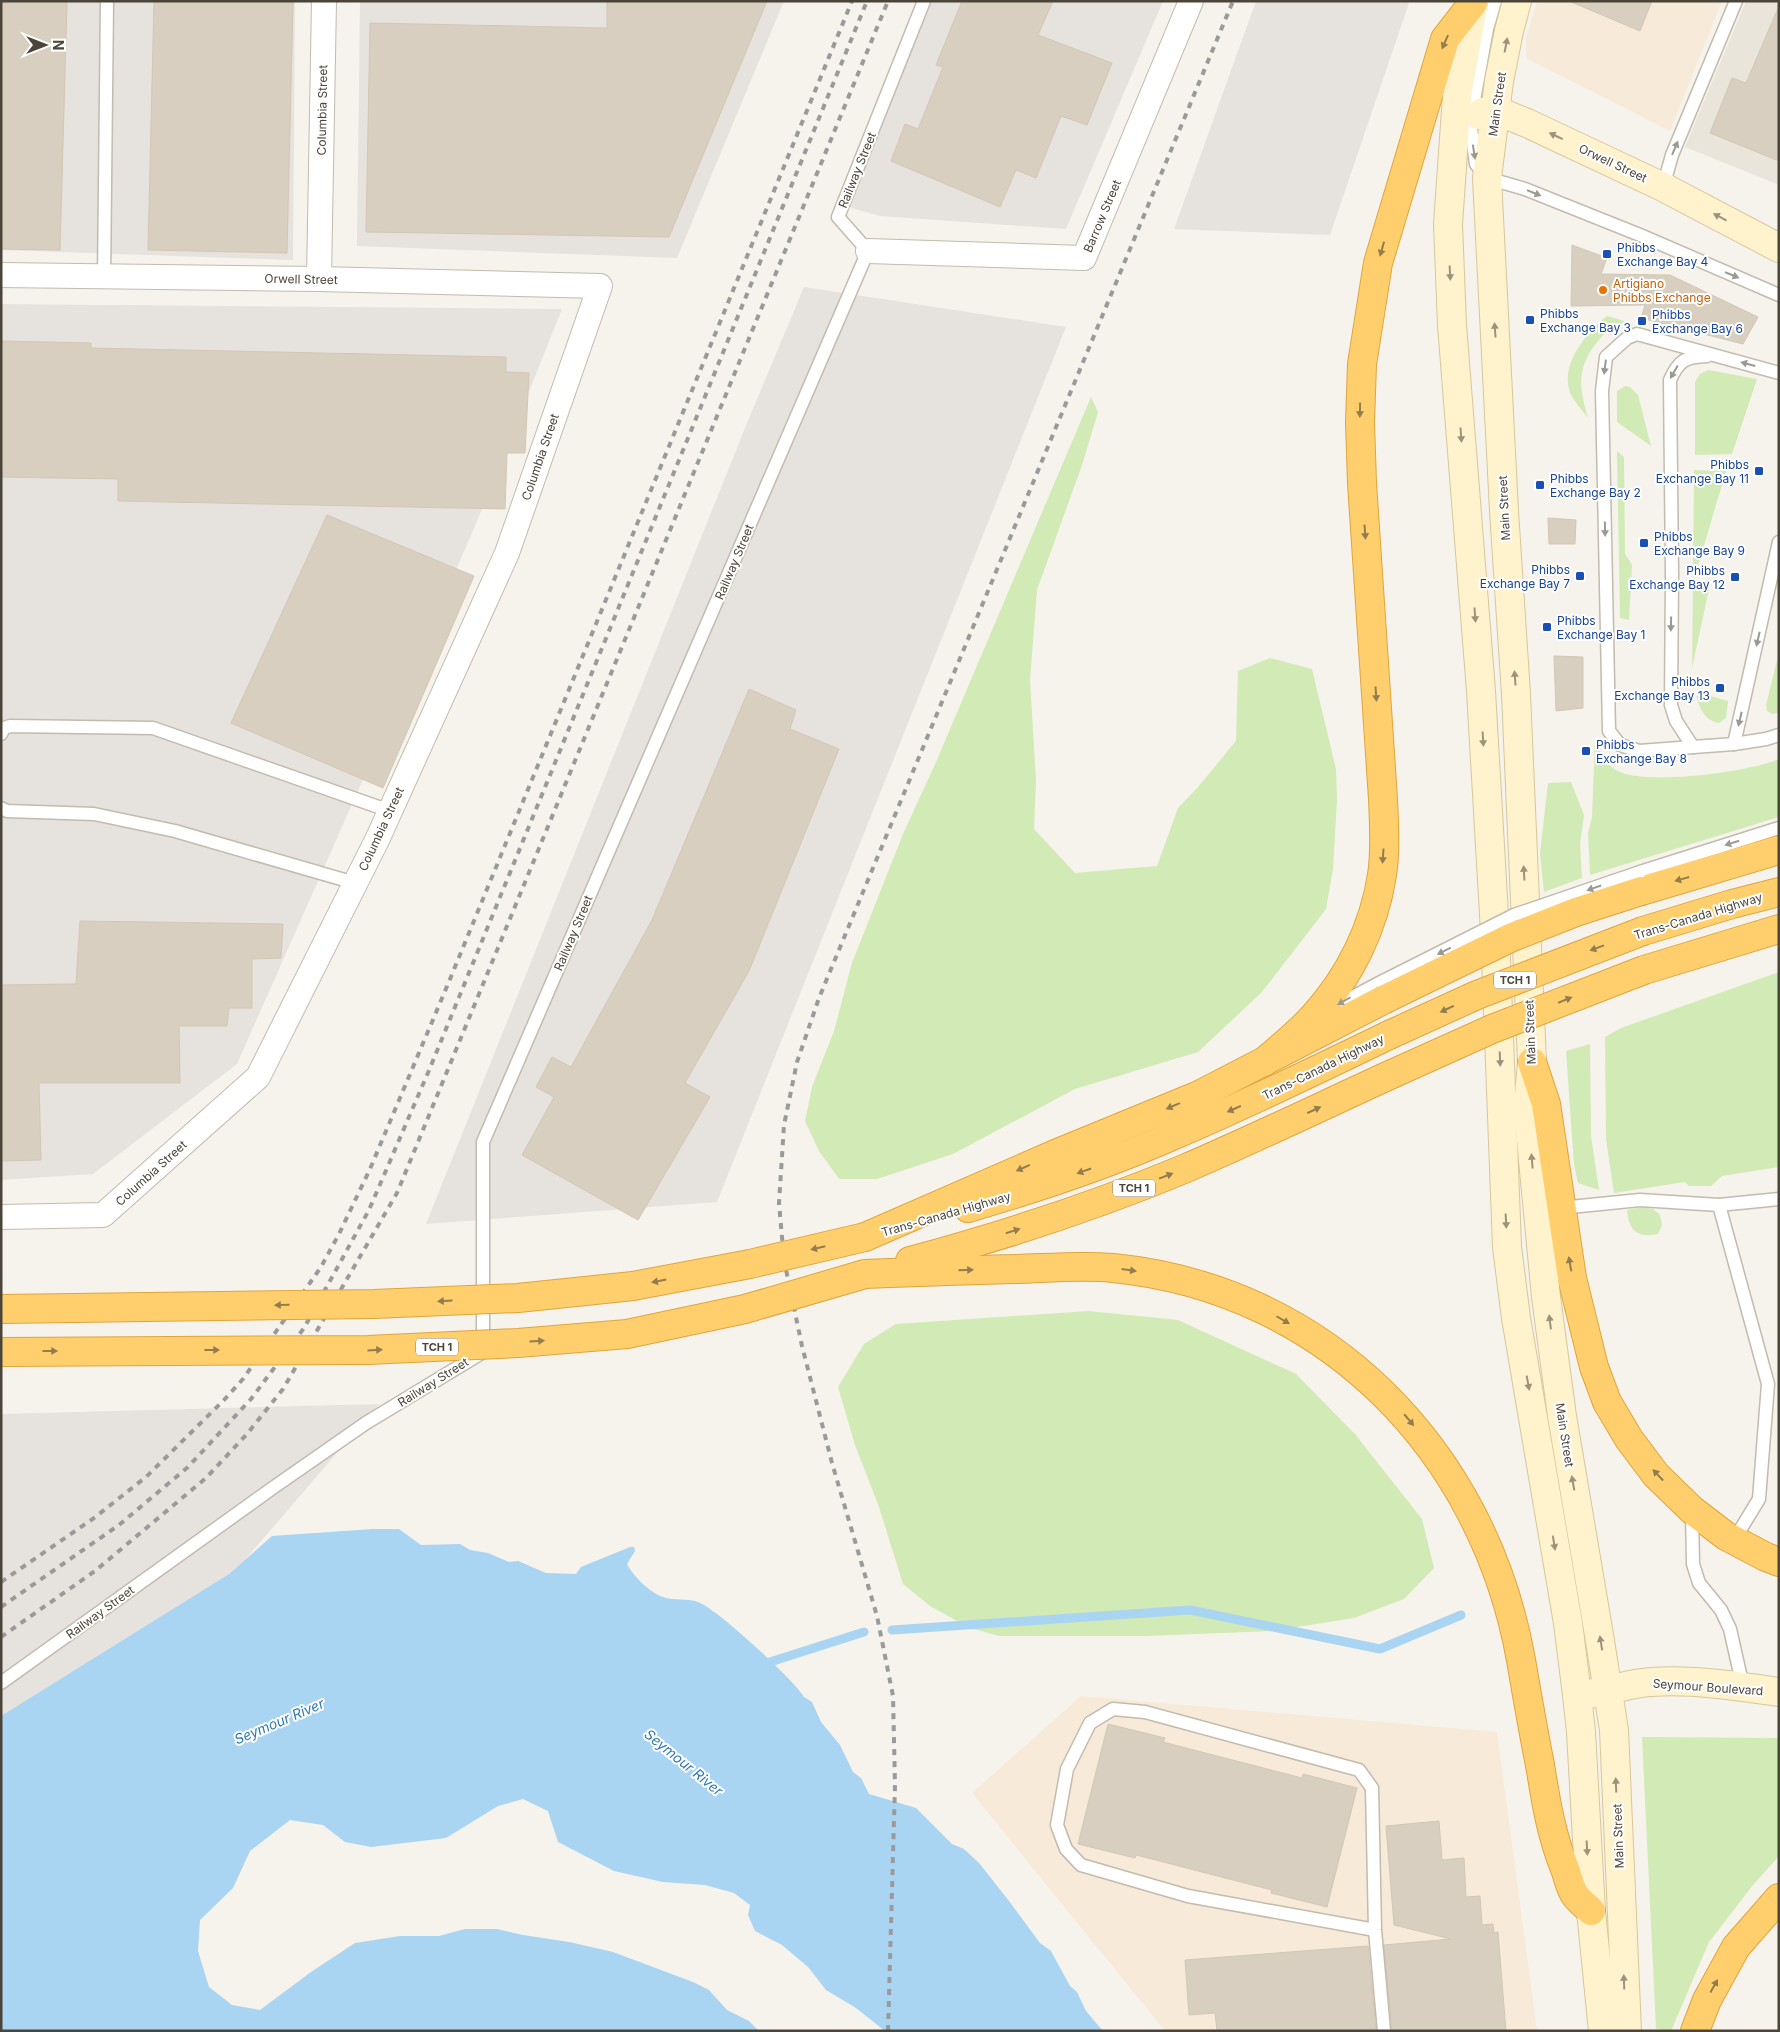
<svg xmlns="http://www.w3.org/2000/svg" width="1780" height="2032" font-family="Inter,sans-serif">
<rect width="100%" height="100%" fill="#f6f3ec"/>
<polygon fill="#eae5da" points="1746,1 1779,1 1779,185 1685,147"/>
<g fill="#f7ead8">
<polygon points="1537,1 1722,1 1670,131 1526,58 1526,39"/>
<polygon points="1081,1696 1497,1732 1537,2031 1165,2031 972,1793"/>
</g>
<g fill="#e6e2dd">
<polygon points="1,1 295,1 293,260 1,250"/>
<polygon points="360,1 784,1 677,258 357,246"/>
<polygon points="920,1 1163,1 1066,229 880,216 838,204"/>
<polygon points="1256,1 1404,1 1409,3 1330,235 1174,229"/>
<polygon points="804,287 1066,327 717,1202 426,1224 747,423"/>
<polygon points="1,304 562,309 473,531 237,1064 93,1174 1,1180"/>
<polygon points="379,1404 244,1561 229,1574 1,1716 1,1414"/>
</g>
<g fill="#d2eab5">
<path d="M 1607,316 L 1631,323 C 1625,324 1617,324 1612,327 C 1607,329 1602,337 1598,341 C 1576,368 1579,387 1588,418 C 1583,411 1570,397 1569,389 C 1562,360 1588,332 1607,316 Z"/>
<polygon points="1708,370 1757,379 1732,454 1695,455 1695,382 1700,374"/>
<polygon points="1625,386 1630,387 1638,395 1651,446 1617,422 1617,391"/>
<polygon points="1091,397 1098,412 1082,465 1037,590 1030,680 1036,781 1034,829 1075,873 1157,866 1178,808 1198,787 1236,741 1238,671 1270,658 1312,669 1336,769 1337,800 1333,869 1326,909 1262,992 1198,1052 1075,1089 953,1154 877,1179 839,1179 819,1151 805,1121 812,1087 834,1031 852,963 903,834 936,762"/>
<polygon points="1617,451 1624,457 1625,554 1632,565 1629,620 1620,618"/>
<polygon points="1694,470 1726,471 1697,569 1693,567"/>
<polygon points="1699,584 1709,589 1692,668 1693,586"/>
<polygon points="1779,652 1779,713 1772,714 1767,711 1766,705"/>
<path d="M 1696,692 L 1728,701 L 1726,718 L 1719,723 C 1704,721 1698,706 1696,692 Z"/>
<path d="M 1595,739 C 1600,752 1606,766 1620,772 C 1650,785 1749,772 1779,759 L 1779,817 L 1590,875 L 1588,833 L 1592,817 Z"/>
<polygon points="1571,782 1584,815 1580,844 1582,878 1544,892 1540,853 1548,783"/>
<polygon points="1779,972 1779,1167 1722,1176 1711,1186 1689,1186 1685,1182 1614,1193 1606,1139 1605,1037 1621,1028"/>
<polygon points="1590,1044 1591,1136 1599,1190 1578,1183 1574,1165 1566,1051"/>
<path d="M 1643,1207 L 1653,1209 L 1660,1215 L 1662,1225 L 1658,1234 C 1637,1238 1629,1231 1627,1210 Z"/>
<polygon points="1088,1311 1178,1320 1296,1374 1355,1434 1422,1519 1434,1568 1404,1599 1354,1618 1272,1631 1146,1636 999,1636 970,1628 930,1606 903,1584 879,1507 855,1445 838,1387 864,1344 896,1324"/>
<polygon points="1642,1737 1779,1738 1779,1856 1753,1885 1709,1942 1671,2031 1656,2029"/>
</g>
<path fill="#a9d4f2" d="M 373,1529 L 399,1529 L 421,1545 L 460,1544 L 470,1550 L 488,1553 L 509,1562 L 518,1561 L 546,1573 L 576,1574 L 581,1567 L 630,1547 L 634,1547 L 635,1551 L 627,1564 C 634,1577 649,1592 663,1597 C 674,1601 687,1598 698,1602 C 716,1608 795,1681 804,1697 L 812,1702 L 821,1722 L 840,1745 L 853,1772 L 861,1778 L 869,1794 L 916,1808 L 952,1844 L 964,1849 L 979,1863 L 1009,1901 L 1040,1943 L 1051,1951 L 1070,1986 L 1077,1992 L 1086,2011 L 1103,2031 L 885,2031 L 856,2008 L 826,1990 L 808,1967 L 782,1945 L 755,1931 L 748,1915 L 750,1905 L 734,1893 L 705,1885 L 663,1882 L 614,1871 L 558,1842 L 548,1811 L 523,1799 L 498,1806 L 446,1838 L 371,1847 L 345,1842 L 323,1825 L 290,1820 L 250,1851 L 233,1888 L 200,1920 L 198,1951 L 209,1987 L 232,2005 L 260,2010 L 311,1972 L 355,1943 L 400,1936 L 439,1936 L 465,1929 L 497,1929 L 523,1935 L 569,1942 L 613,1952 L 693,1982 L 709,1990 L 727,2010 L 749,2021 L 759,2031 L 1,2031 L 1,1716 L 229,1574 L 272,1536 Z"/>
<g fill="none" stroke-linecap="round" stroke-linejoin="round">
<g stroke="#a9d4f2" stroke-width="9">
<polyline points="892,1630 1190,1610 1380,1649 1461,1615"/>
<polyline points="770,1662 864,1632"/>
</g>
</g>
<g fill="#d8cfc1" stroke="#d3c7b4">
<polygon points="1,1 67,1 60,250 1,249"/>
<polygon points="154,1 293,1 287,253 148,250"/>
<polygon points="607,1 767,1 669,237 366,232 370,23 607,28"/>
<polygon points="962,1 1053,1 1038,35 1112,63 1087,125 1061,116 1036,178 1016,170 1000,207 891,161 905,124 918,129 943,67 936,65"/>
<polygon points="1569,1 1652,1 1640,31"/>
<polygon points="1779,6 1779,161 1710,133 1732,78 1746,83"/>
<polygon points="1572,245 1607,258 1601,274 1670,275 1758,317 1743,344 1641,318 1645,305 1571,306"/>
<polygon points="1,341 91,343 91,348 506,357 506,372 529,373 525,453 507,453 505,509 118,501 118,479 1,477"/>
<polygon points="327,515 474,576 383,788 231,723"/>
<polygon points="1548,518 1576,520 1575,544 1549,544"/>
<polygon points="1554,656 1583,657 1583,708 1556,711"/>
<polygon points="749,689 796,710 790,729 839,749 749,971 685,1083 710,1097 638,1220 522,1155 554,1097 536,1087 552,1057 571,1067 652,920"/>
<polygon points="80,921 283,924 281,958 252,959 252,1008 229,1008 227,1026 179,1026 180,1083 39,1083 41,1160 1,1161 1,985 76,984"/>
<polygon points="1108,1724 1165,1738 1163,1742 1302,1778 1303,1774 1357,1788 1327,1907 1271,1893 1272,1890 1136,1855 1135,1858 1078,1844"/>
<polygon points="1439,1821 1442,1860 1464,1858 1466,1897 1480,1896 1482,1925 1493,1924 1494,1933 1498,1932 1506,2031 1392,2031 1384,1945 1451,1939 1394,1925 1386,1826"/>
<polygon points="1368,1946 1376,2031 1217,2031 1215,2013 1189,2015 1185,1960"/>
</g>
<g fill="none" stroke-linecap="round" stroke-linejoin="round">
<g stroke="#c2bbae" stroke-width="15">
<g id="lane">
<polyline points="1495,1 1487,29 1470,122 1476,164 1487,178 1525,189 1640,235 1779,295"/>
<polyline points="1663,187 1672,155 1736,1"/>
<polyline points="104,278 107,1"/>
<polyline points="1779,373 1637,334 1627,338 1606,357 1602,391 1609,731 1620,745 1639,751 1734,744 1766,739 1779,735"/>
<polyline points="1,734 4,728 10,726 153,728 390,811"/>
<polyline points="1734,744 1779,542"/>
<path d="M 1693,747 L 1676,721 L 1671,705 L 1672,575 L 1670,380 C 1679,360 1685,357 1707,356"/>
<polyline points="1,808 7,811 94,814 175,831 355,883"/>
<polyline points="1640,872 1779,828"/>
<polyline points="1328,1010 1381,982"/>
<polyline points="1719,1205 1768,1384 1759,1499 1734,1540"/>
<polyline points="1560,1208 1640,1200 1719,1205 1779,1199"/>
<polyline points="1692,1512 1693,1564 1699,1583 1721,1610 1730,1629 1743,1687"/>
<polyline points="1,1683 274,1487 366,1423 483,1352 483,1142 868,251 838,217 924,1"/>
<polyline points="1375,1930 1188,1896 1081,1865 1066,1849 1057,1825 1067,1769 1090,1723 1113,1709 1145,1712 1359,1770 1372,1788 1375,1930 1384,2031"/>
</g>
</g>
<g stroke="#c2bbae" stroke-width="26">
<g id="street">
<polyline points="868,251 1084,258 1191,1"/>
<polyline points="1,275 319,279 600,286 507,553 377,840 258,1077 103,1215 1,1217"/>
<polyline points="319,279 324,1"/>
</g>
</g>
<g stroke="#d6c79b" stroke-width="30">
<g id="secondary">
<polyline points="1474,1 1457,96 1448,224 1452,325 1481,691 1495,932 1507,1247 1516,1318 1568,1623 1577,1695 1581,1732 1591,1911 1603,2031"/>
<polyline points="1517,1 1509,31 1499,81 1487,178 1504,511 1516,694 1532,1062 1528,1107 1546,1297 1562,1416 1600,1641 1614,1730 1627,2031"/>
<polyline points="1479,115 1482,112 1495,110 1527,123 1663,187 1779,248"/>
<path d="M 1589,1694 C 1610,1691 1630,1683 1651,1682 C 1692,1679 1738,1686 1779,1692"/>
</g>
</g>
<g stroke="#e0a43c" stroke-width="30">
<g id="highway">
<polyline points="1641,891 1779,850"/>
<polyline points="1643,931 1732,904 1779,892"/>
<polyline points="1644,970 1779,929"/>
<path d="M 1264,1062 C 1281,1047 1300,1032 1315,1015 C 1350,976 1374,927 1382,875 C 1386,850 1384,824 1383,799 L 1362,483 L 1360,422 L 1362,364 L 1378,263 L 1445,39 L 1473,3"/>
<polyline points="1532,1062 1546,1104 1572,1278 1594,1367 1607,1402 1629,1439 1656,1475 1692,1510 1726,1536 1766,1557 1779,1562"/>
<path d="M 968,1208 C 1037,1188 1106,1165 1172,1136 C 1245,1105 1317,1070 1389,1035"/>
<polyline points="865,1237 1053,1155 1197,1096 1383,1000"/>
<path d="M 910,1261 C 1003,1236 1095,1206 1184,1169 C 1254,1139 1322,1106 1392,1074"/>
<path d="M 865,1274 C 916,1272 967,1270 1017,1269 C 1049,1268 1082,1265 1113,1268 C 1327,1289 1484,1452 1521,1660 C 1527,1695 1533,1730 1540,1765 C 1546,1802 1551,1834 1565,1869 C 1568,1877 1570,1888 1575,1895 C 1579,1901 1586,1906 1591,1911"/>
<polyline points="1695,2031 1707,2000 1736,1947 1779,1898"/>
</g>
</g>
<use href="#lane" stroke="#fff" stroke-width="12"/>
<use href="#street" stroke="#fff" stroke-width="24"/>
<use href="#secondary" stroke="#fff3cd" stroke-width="28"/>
<use href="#highway" stroke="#ffcf6e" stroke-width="28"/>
<g stroke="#9a9a9a" stroke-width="4" stroke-dasharray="6 6" stroke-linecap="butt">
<polyline points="1,1582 94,1518 146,1477 224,1400 243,1379 321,1267 339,1234 370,1169 448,984 852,1"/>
<polyline points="1,1607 119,1525 188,1467 251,1399 304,1328 369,1210 430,1068 867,1"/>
<polyline points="1,1637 95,1571 206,1478 247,1434 283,1389 397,1193 888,1"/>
<polyline points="888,2031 895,1785 893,1696 877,1616 832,1463 802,1346 784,1260 779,1203 784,1125 797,1062 819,998 1233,1"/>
</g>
<g stroke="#c2bbae" stroke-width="15" stroke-linecap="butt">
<polyline id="lane-bridge" points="1381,982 1514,915 1640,872"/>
</g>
<g stroke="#e0a43c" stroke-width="30" stroke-linecap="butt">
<g id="highway-bridge">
<polyline points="1383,1000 1510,938 1576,912 1641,891"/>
<polyline points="1389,1035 1477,995 1643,931"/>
<polyline points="1392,1074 1492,1029 1644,970"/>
<polyline points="1,1309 374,1304 518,1298 633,1286 750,1264 865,1237"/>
<polyline points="1,1352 368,1350 518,1343 627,1334 745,1309 865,1274"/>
</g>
</g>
<use href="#lane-bridge" stroke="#fff" stroke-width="12"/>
<use href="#highway-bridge" stroke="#ffcf6e" stroke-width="28"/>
</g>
<defs><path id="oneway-solid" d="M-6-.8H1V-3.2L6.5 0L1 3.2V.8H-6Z" transform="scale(1.25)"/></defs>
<g fill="#937c4e">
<use href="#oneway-solid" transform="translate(1445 42) rotate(114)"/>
<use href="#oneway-solid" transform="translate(1382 249) rotate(106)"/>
<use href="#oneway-solid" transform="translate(1360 410) rotate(91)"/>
<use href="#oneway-solid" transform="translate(1365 532) rotate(86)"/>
<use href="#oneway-solid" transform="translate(1376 694) rotate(86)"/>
<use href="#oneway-solid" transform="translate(1383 856) rotate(94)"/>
<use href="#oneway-solid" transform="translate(1682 879) rotate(164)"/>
<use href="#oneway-solid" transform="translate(1597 948) rotate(160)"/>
<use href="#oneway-solid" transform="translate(1565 1000) rotate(-22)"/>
<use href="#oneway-solid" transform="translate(1447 1009) rotate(155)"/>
<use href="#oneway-solid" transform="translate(1173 1106) rotate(157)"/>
<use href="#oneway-solid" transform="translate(1234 1109) rotate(156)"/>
<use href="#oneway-solid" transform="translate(1314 1110) rotate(-25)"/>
<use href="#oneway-solid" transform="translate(1023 1168) rotate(156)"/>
<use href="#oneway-solid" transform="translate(1084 1171) rotate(161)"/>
<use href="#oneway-solid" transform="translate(1166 1176) rotate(-21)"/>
<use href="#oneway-solid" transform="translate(1013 1231) rotate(-17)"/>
<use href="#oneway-solid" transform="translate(818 1248) rotate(167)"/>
<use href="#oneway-solid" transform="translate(1570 1264) rotate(-100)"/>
<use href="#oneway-solid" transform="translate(966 1270) rotate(-2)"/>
<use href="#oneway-solid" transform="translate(1129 1270) rotate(8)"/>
<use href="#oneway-solid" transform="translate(659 1281) rotate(169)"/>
<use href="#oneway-solid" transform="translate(445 1301) rotate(177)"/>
<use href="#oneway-solid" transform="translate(282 1305) rotate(179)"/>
<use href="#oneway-solid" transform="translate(1283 1320) rotate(30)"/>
<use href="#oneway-solid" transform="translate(537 1341) rotate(-4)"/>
<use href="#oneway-solid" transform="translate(212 1350)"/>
<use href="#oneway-solid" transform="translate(375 1350) rotate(-3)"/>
<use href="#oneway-solid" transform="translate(50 1351)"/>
<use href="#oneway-solid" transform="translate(1409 1420) rotate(50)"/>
<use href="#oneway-solid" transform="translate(1658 1475) rotate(-133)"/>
<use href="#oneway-solid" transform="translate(1714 1986) rotate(-61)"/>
</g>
<g fill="#9c937c">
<use href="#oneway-solid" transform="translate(1506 45) rotate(-79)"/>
<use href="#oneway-solid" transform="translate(1556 136) rotate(-155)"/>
<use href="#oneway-solid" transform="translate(1720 217) rotate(-152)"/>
<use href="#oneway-solid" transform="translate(1450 273) rotate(87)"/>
<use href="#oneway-solid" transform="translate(1495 330) rotate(-94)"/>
<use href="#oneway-solid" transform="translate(1461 435) rotate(86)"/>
<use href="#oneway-solid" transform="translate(1475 615) rotate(86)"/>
<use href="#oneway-solid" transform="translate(1515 678) rotate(-94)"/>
<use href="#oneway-solid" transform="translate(1483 739) rotate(87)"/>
<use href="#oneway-solid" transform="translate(1524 873) rotate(-93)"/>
<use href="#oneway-solid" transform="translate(1500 1059) rotate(88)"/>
<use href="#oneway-solid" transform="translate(1532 1161) rotate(-95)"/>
<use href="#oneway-solid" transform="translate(1506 1221) rotate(87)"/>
<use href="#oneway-solid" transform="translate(1550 1322) rotate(-97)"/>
<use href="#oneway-solid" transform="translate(1528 1383) rotate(80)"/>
<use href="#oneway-solid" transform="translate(1573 1483) rotate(-100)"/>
<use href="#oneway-solid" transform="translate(1554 1543) rotate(81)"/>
<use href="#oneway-solid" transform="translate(1601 1643) rotate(-99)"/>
<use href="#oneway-solid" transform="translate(1616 1785) rotate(-92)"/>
<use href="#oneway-solid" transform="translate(1587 1848) rotate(87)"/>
<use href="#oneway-solid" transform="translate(1624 1982) rotate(-92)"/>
</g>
<g fill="#9c9892">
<use href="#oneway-solid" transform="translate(1675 148) rotate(-67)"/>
<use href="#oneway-solid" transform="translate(1474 152) rotate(81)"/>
<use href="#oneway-solid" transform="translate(1534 193) rotate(22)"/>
<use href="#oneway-solid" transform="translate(1732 275) rotate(23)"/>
<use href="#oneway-solid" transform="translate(1748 364) rotate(-165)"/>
<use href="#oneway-solid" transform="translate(1605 367) rotate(97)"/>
<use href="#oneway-solid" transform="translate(1674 372) rotate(120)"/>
<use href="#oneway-solid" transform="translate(1605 529) rotate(89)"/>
<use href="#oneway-solid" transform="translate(1671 624) rotate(91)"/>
<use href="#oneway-solid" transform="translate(1758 639) rotate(103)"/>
<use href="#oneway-solid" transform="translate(1740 719) rotate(103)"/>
<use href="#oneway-solid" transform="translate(1732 843) rotate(163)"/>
<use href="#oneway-solid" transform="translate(1594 888) rotate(161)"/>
<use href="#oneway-solid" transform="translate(1444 951) rotate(153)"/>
<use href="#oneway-solid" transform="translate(1344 1001) rotate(150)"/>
</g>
<g fill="#1a4fb4" stroke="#fff" stroke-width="2">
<rect x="1602" y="249" width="10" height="10" rx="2.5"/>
<rect x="1525" y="315" width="10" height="10" rx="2.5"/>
<rect x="1637" y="316" width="10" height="10" rx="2.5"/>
<rect x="1754" y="466" width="10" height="10" rx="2.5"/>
<rect x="1535" y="480" width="10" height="10" rx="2.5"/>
<rect x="1639" y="538" width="10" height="10" rx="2.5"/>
<rect x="1575" y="571" width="10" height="10" rx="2.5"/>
<rect x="1730" y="572" width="10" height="10" rx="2.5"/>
<rect x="1542" y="622" width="10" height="10" rx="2.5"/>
<rect x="1715" y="683" width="10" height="10" rx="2.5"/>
<rect x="1581" y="746" width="10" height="10" rx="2.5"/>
</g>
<circle fill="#e8710a" stroke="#fff" stroke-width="2" cx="1603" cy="290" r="5"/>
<g text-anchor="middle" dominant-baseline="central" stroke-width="4" stroke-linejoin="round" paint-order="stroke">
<g fill="#fff" stroke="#817c74" stroke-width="1">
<rect x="1494" y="971.5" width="42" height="17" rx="4"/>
<rect x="1113" y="1179.5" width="42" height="17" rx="4"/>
<rect x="416" y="1338.5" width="42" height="17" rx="4"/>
</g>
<g font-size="11" font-weight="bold" fill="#4b4439">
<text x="1515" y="980">TCH 1</text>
<text x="1134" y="1188">TCH 1</text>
<text x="437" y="1347">TCH 1</text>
</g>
<g font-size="12" fill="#4b4439" stroke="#fff">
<text transform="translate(1497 104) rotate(-82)">Main Street</text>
<text transform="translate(322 110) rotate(-89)">Columbia Street</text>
<text transform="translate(1613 163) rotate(25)">Orwell Street</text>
<text transform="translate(857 170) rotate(-68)">Railway Street</text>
<text transform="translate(1102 216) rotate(-67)">Barrow Street</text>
<text transform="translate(301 279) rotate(1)">Orwell Street</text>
<text transform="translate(540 457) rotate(-71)">Columbia Street</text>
<text transform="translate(1504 508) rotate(-93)">Main Street</text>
<text transform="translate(734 562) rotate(-67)">Railway Street</text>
<text transform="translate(381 829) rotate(-65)">Columbia Street</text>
<text transform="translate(1698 916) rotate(-17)">Trans-Canada Highway</text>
<text transform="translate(573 933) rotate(-67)">Railway Street</text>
<text transform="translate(1530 1032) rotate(-92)">Main Street</text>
<text transform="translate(1323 1067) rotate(-26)">Trans-Canada Highway</text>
<text transform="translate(151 1173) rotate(-42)">Columbia Street</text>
<text transform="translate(946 1214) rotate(-16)">Trans-Canada Highway</text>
<text transform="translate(433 1382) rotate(-32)">Railway Street</text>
<text transform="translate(1565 1435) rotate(81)">Main Street</text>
<text transform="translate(100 1612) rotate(-36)">Railway Street</text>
<text transform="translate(1708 1687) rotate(4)">Seymour Boulevard</text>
<text transform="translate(1618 1836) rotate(-92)">Main Street</text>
</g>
<g font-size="12" fill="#164399" stroke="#fff" text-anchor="start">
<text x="1617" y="247">Phibbs<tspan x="1617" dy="14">Exchange Bay 4</tspan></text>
<text x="1540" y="313">Phibbs<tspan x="1540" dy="14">Exchange Bay 3</tspan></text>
<text x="1652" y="314">Phibbs<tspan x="1652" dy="14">Exchange Bay 6</tspan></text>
<text x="1749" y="464" text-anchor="end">Phibbs<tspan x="1749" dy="14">Exchange Bay 11</tspan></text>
<text x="1550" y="478">Phibbs<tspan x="1550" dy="14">Exchange Bay 2</tspan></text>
<text x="1654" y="536">Phibbs<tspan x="1654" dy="14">Exchange Bay 9</tspan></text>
<text x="1570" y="569" text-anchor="end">Phibbs<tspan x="1570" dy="14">Exchange Bay 7</tspan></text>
<text x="1725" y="570" text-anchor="end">Phibbs<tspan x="1725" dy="14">Exchange Bay 12</tspan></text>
<text x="1557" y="620">Phibbs<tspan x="1557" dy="14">Exchange Bay 1</tspan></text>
<text x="1710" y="681" text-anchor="end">Phibbs<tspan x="1710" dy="14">Exchange Bay 13</tspan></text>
<text x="1596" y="744">Phibbs<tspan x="1596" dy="14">Exchange Bay 8</tspan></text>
</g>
<g font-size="12" fill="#c56008" stroke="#fff" text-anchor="start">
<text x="1613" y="283">Artigiano<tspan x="1613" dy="14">Phibbs Exchange</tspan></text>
</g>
<g font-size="14" font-style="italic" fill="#2e7ab2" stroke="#fff">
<text transform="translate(279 1721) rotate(-23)">Seymour River</text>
<text transform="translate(684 1762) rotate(39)">Seymour River</text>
</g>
</g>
<rect width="1780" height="2032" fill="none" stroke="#4b4439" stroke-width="5"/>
<g transform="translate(45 45) rotate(90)" stroke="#ffffff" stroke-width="4" paint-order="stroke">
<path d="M0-4L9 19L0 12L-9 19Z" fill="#4b4439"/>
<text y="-8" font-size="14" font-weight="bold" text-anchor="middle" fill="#4b4439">N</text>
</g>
</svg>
